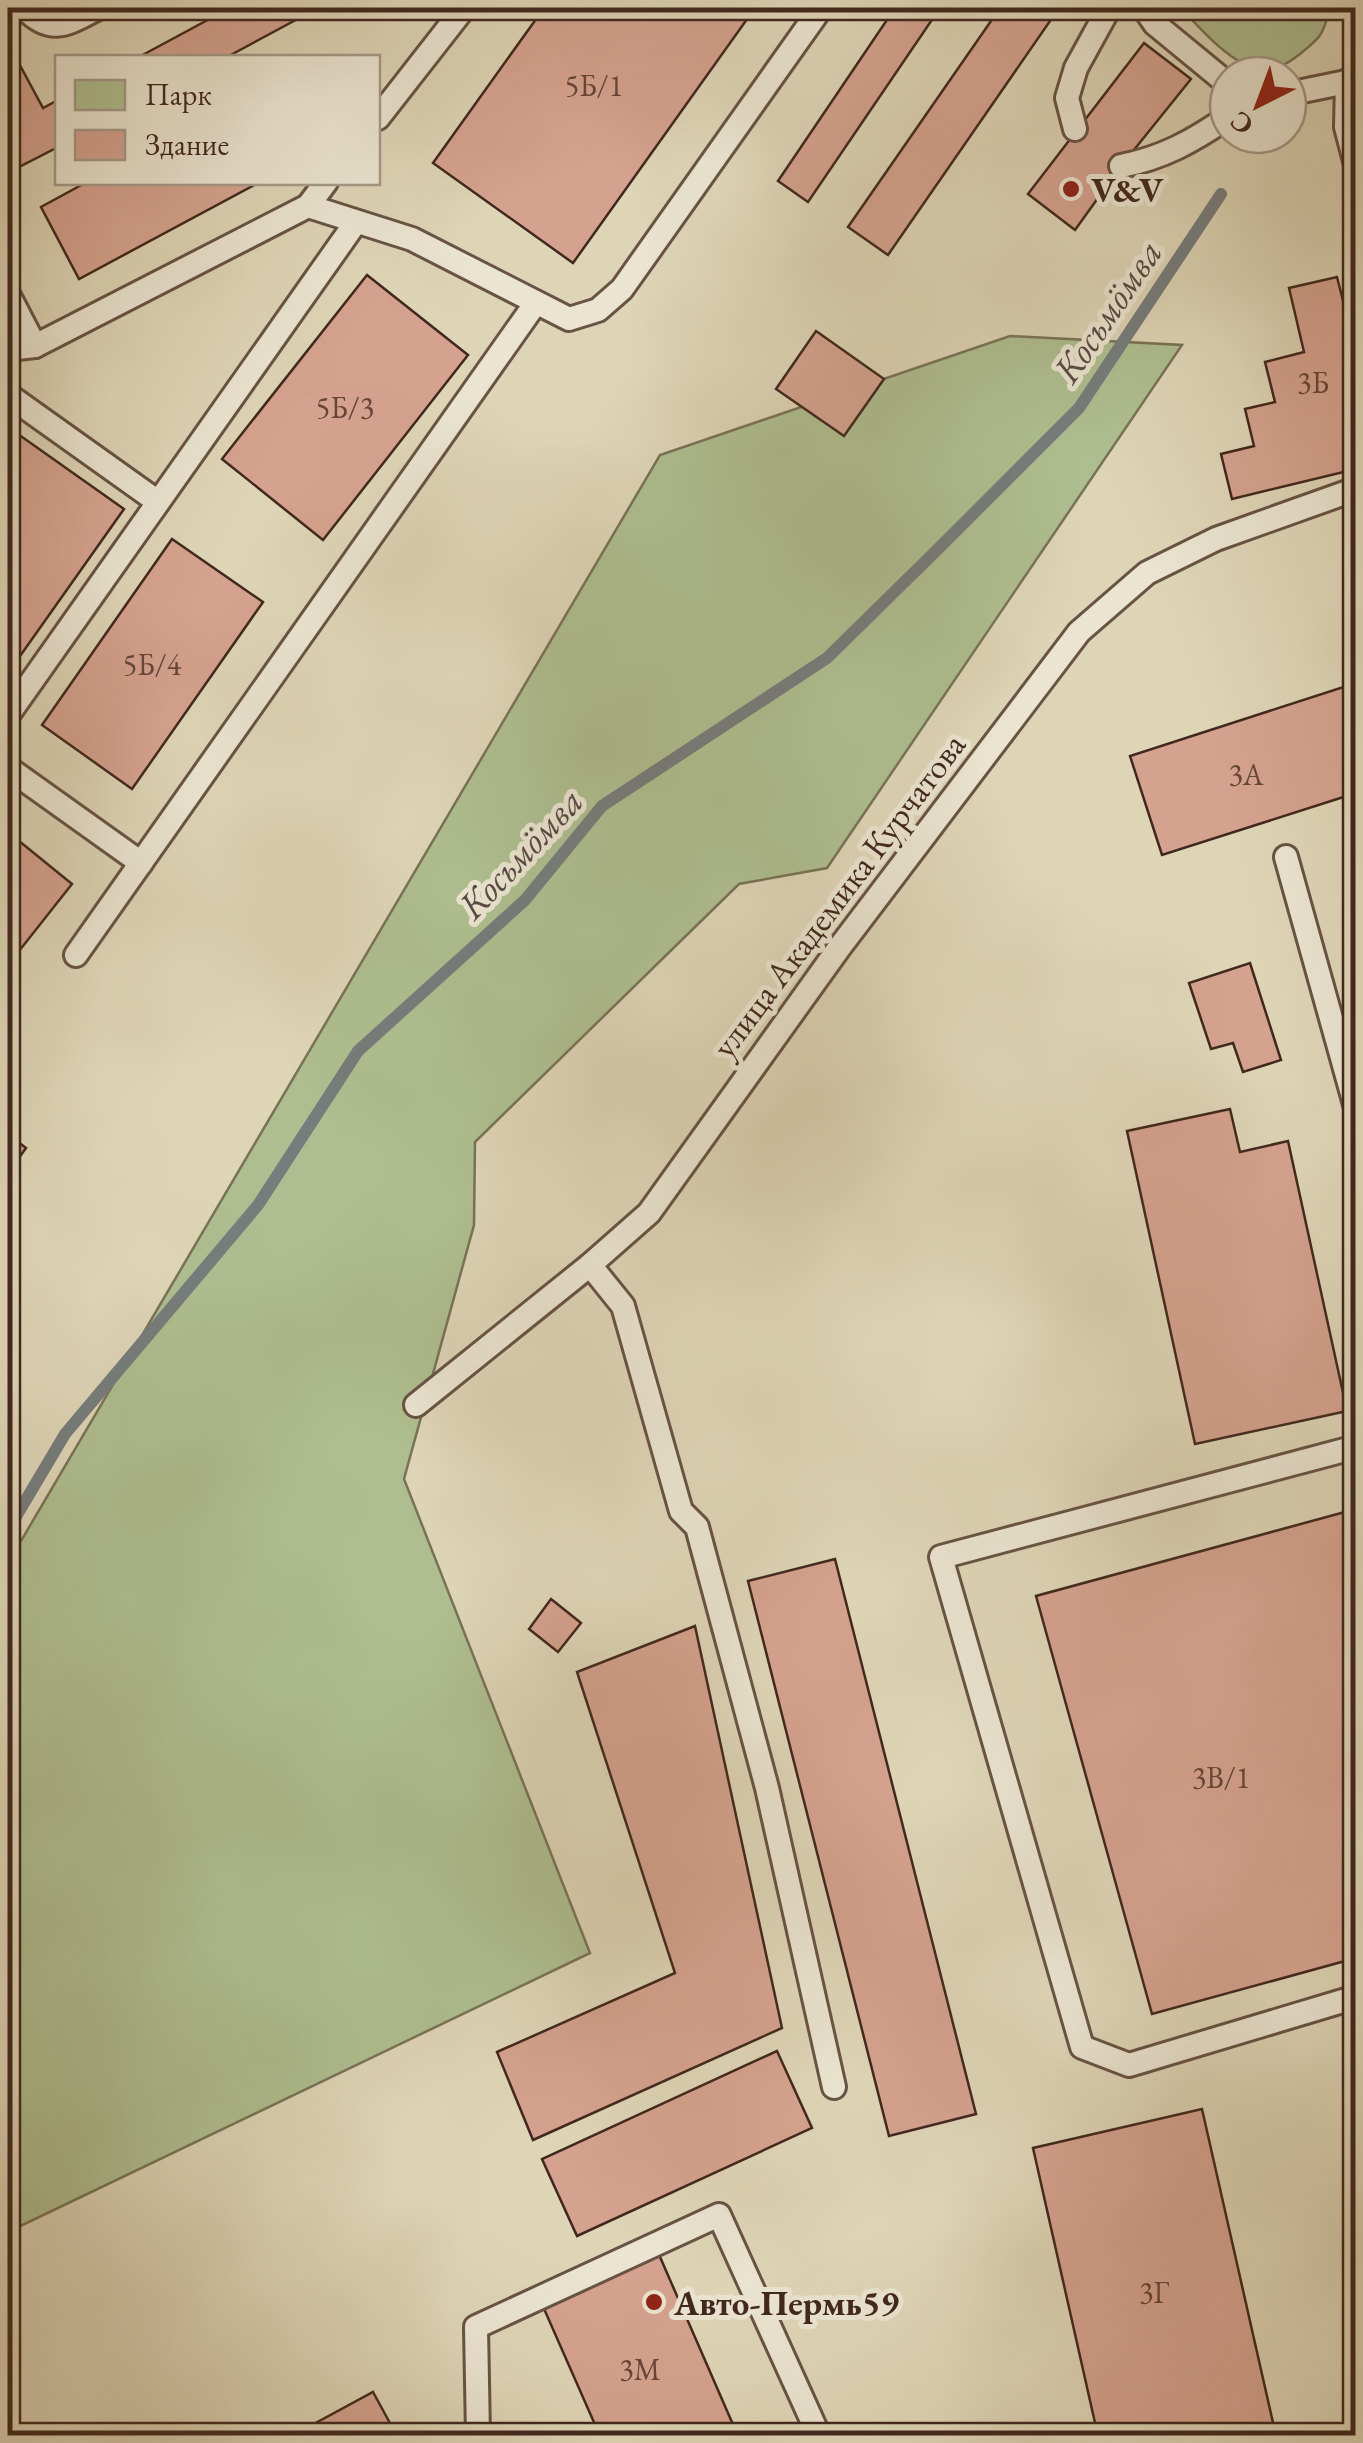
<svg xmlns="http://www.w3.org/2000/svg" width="1363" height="2443" font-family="'EB Garamond',serif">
<rect width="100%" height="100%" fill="#ded5b7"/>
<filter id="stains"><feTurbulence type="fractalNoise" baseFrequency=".002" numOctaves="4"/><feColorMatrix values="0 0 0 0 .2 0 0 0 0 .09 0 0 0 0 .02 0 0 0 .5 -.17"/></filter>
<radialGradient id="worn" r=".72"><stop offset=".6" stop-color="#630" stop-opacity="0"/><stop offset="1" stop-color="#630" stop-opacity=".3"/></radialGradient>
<g fill="#aebe90" stroke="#787357" stroke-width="2.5">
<path d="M 1180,8 L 1330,8 C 1323,37 1319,39 1296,57 C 1250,93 1212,38 1180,8 Z"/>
<polygon points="1010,336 1182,345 827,868 739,884 475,1142 474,1225 404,1479 590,1953 8,2232 8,1563 660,455"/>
</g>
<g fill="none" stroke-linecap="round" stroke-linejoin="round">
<polyline stroke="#767d7c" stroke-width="12" points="8,1530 65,1434 258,1205 358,1051 525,900 602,806 827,658 940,547 1079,408 1221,194"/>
</g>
<g fill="#d5a28f" stroke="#41281e" stroke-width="2.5">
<polygon points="230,8 318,8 225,58 137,58"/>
<polygon points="544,8 755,8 573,263 433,163"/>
<polygon points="895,8 940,8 808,202 778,181"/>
<polygon points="1000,8 1059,8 888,255 848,227"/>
<polygon points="8,43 43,108 58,100 58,147 15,169 8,155"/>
<polygon points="1144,43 1191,79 1121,166 1075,230 1028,194"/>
<polygon points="87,182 260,182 79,279 41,207"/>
<polygon points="367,275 468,355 323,540 222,459"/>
<polygon points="1337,277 1356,352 1356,469 1232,499 1221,454 1254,446 1245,409 1275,402 1265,362 1304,352 1289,288"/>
<polygon points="816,331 884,379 844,436 776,389"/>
<polygon points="8,427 124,509 8,673"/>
<polygon points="172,539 263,602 132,789 42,725"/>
<polygon points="1356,683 1356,793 1162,855 1130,756"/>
<polygon points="8,832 72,884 8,965"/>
<polygon points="1250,963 1281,1060 1243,1072 1233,1043 1211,1049 1189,983"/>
<polygon points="1230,1109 1240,1152 1288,1141 1347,1411 1195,1444 1127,1131"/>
<polygon points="8,1134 26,1148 8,1173"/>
<polygon points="1356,1509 1356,1958 1152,2014 1036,1596"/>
<polygon points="835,1559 976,2114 889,2136 748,1581"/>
<polygon points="551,1599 581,1623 558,1652 529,1629"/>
<polygon points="695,1626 782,2028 533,2140 497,2052 675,1973 577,1672"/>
<polygon points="777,2051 812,2128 577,2236 542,2159"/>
<polygon points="1202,2109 1276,2436 1098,2436 1033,2148"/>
<polygon points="657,2250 738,2436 600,2436 541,2302"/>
<polygon points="373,2392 397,2436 304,2436 301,2431"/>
</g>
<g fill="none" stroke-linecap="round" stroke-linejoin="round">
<g stroke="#685344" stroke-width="28">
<g id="lane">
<path d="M 24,8 C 52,36 67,24 98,8"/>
<polyline points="1144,8 1155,24 1228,84"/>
<polyline points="1347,81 1346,127 1356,165"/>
<polyline points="1288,94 1356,80"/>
<polyline points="378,118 464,8"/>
<polyline points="1075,129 1067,98 1076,68 1109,8"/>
<path d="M 1121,166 C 1163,158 1193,141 1228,117"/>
<polyline points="308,206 412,239 569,319 598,310 622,289 821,8"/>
<polyline points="8,294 35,346"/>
<polyline points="8,349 35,346 308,206 326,182"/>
<polyline points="8,395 158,502"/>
<polyline points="8,715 356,222"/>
<polyline points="8,768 141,863"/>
<polyline points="1286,857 1356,1108"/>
<polyline points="76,955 535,304"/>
<polyline points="590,1265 623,1306 681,1511 697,1527 767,1788 834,2087"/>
<polyline points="416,1405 590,1265 649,1213 839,948 1079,632 1147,573 1216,539 1356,489"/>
<polyline points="1356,1447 941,1557 1082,2047 1129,2065 1356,1997"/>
<polyline points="478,2436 476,2327 719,2215 819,2436"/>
</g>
</g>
<use href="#lane" stroke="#eae4d0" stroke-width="22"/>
</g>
<g fill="#8f2418" stroke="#eae4d0" stroke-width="4">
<circle cx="1071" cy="189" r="10"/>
<circle cx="654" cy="2302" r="10"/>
</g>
<g text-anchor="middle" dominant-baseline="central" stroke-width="10" stroke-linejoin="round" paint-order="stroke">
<g font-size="30" fill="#66463a">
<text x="594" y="85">5Б/1</text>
<text x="1313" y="382">3Б</text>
<text x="345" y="407">5Б/3</text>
<text x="152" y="664">5Б/4</text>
<text x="1246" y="774">3А</text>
<text x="1221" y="1777">3В/1</text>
<text x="1154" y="2292">3Г</text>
<text x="640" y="2369">3М</text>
</g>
<g font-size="35" font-weight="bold" fill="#41281e" stroke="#eae4d0" text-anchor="start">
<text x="1091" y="189">V&amp;V</text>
<text x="674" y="2302">Авто-Пермь59</text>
</g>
<g font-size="35" fill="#41281e" stroke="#eae4d0">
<text transform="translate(838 895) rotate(-53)">улица Академика Курчатова</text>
</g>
<g font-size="38" font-style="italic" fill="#574b45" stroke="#eae4d0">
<text transform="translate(1107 311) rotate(-56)">Косьмӧмва</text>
<text transform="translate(520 853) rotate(-47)">Косьмӧмва</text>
</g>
</g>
<rect width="1363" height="2443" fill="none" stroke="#ded5b7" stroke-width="40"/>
<rect x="10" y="10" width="1343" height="2423" fill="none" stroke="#41281e" stroke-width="5"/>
<rect x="20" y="20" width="1323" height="2403" fill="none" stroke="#41281e" stroke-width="2.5"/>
<rect x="55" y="55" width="325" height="130" fill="#eae4d0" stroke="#a69989" stroke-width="2.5"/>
<rect x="75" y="80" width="50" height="30" fill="#aebe90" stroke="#a69989" stroke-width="2.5"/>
<text x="145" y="105" font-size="30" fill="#41281e">Парк</text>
<rect x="75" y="130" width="50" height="30" fill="#d5a28f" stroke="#a69989" stroke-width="2.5"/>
<text x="145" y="155" font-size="30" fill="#41281e">Здание</text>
<g transform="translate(1258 105) rotate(222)"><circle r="48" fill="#eae4d0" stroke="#a69989" stroke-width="2.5"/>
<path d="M0-8L18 38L0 25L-18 38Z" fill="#8f2418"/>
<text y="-15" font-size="28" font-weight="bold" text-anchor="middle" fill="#41281e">С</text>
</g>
<rect width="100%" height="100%" filter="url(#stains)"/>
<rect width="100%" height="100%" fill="url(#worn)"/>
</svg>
